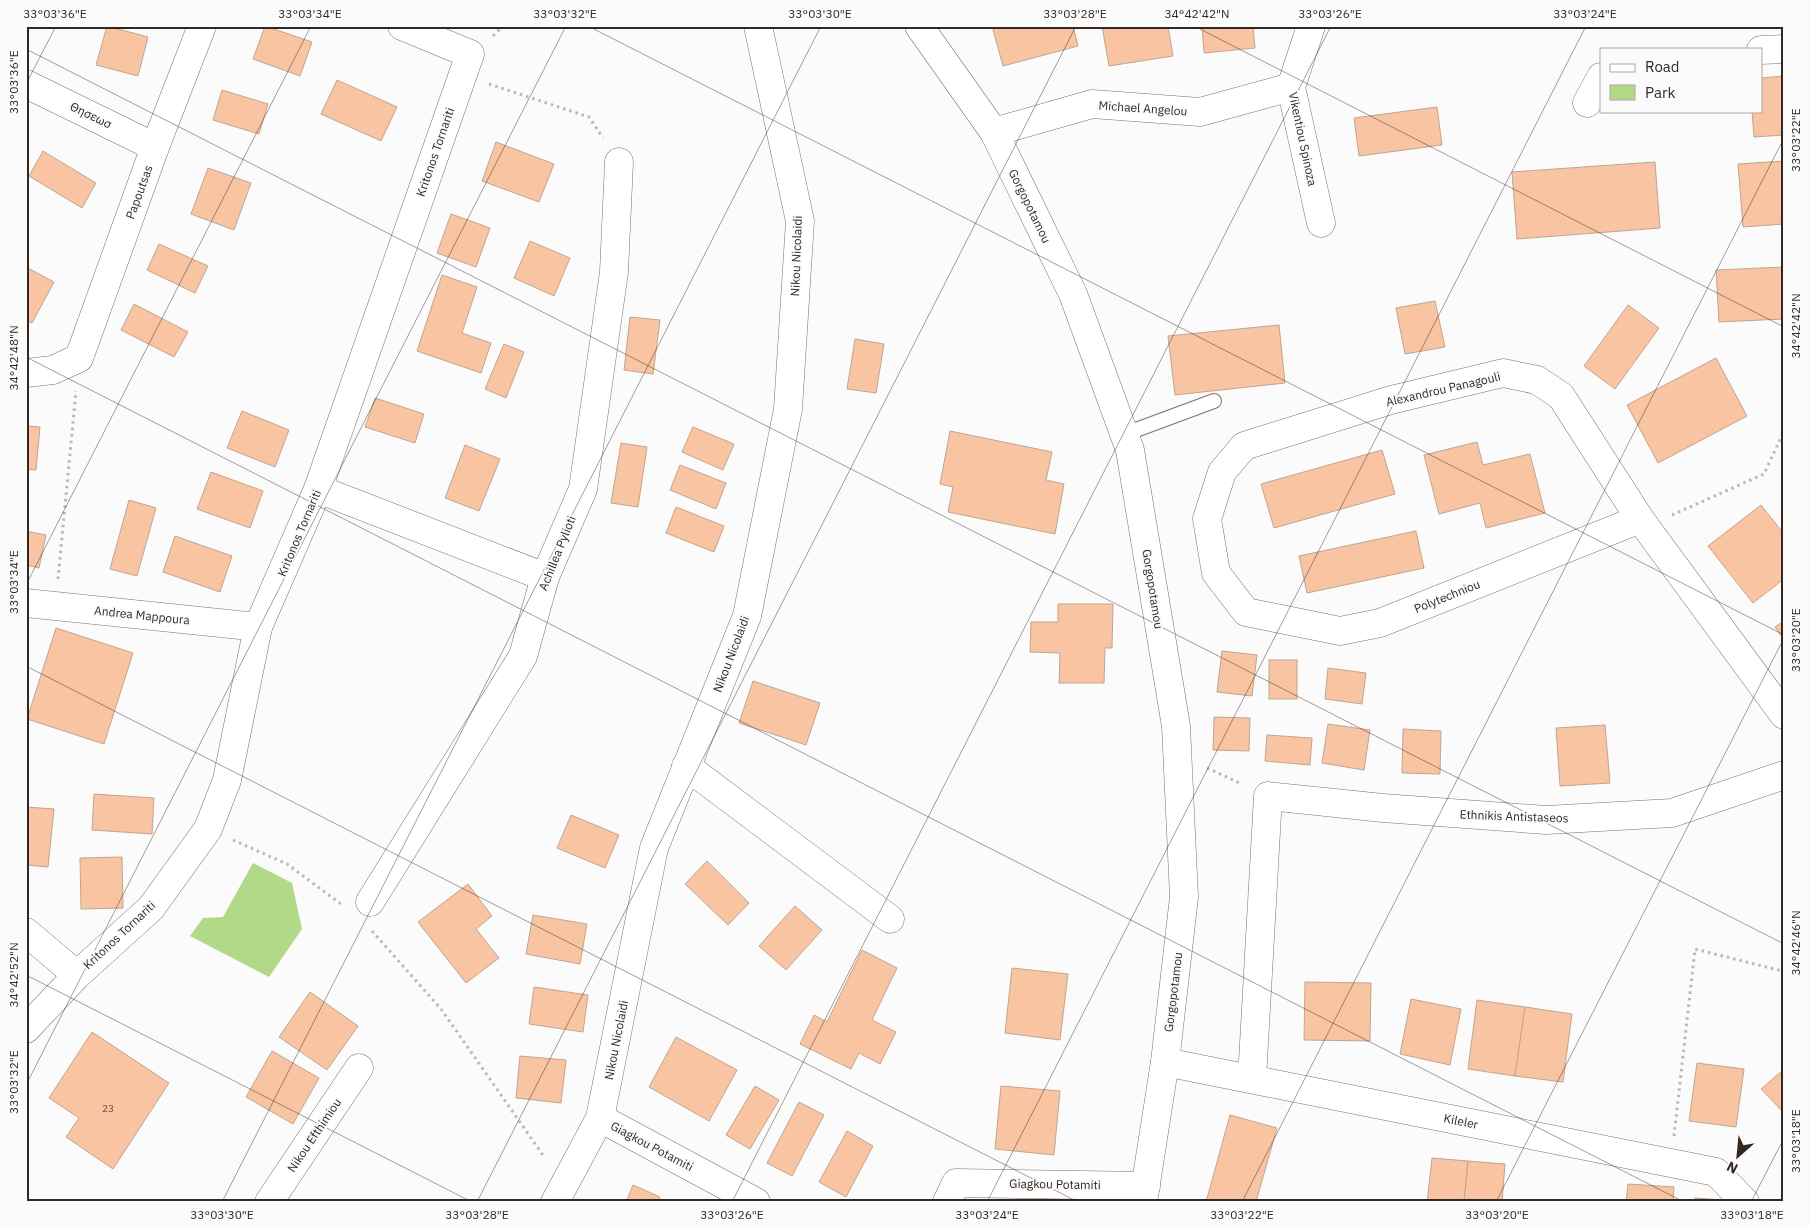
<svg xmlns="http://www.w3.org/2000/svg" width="1810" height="1228" font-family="'IBM Plex Sans',sans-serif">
<rect width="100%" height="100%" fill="#fbfbfb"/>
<polygon fill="#b1d987" points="253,863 292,883 302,929 269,977 190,936 203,918 223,917"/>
<g fill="#f8c4a1" stroke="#c0a592">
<polygon points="107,26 148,37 138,76 96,65"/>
<polygon points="265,26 312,42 300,76 253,59"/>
<polygon points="992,26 1073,26 1078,46 1003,66"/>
<polygon points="1102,26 1168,26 1173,56 1109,66"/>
<polygon points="1202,26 1253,26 1255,48 1204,53"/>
<polygon points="1784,76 1784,135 1754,137 1752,111 1761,111 1761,78"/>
<polygon points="337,80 397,107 381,141 321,114"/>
<polygon points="222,90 268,104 259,134 213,120"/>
<polygon points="1437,107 1442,145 1359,156 1354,118"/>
<polygon points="496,142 554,164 539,202 482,181"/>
<polygon points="43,151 96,183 82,208 29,176"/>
<polygon points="1784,161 1784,224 1743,227 1738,164"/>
<polygon points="1655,162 1660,228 1517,239 1512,172"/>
<polygon points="208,168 251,183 234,230 191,214"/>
<polygon points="451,214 490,228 476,267 437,253"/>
<polygon points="530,241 570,258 554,296 514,278"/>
<polygon points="159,244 208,266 195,293 147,270"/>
<polygon points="26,267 54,282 32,323 26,320"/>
<polygon points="1784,267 1784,319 1719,322 1716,270"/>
<polygon points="442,275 477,287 462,333 491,343 481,373 417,351"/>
<polygon points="1435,301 1445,347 1405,354 1396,308"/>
<polygon points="134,304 188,332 174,357 121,330"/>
<polygon points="1628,305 1659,328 1615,389 1584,366"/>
<polygon points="630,317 660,320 653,374 624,370"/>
<polygon points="1279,325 1285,383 1175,395 1168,336"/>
<polygon points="855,339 884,344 876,393 847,389"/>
<polygon points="504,344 524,352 506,398 485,389"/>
<polygon points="1716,358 1747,416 1658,463 1627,405"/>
<polygon points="375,398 424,414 415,443 365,427"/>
<polygon points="242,411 289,430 275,467 227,448"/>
<polygon points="26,426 40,427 36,470 26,469"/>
<polygon points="693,427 734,444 723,470 682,452"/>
<polygon points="950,431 1052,452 1046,480 1064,484 1055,534 948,512 953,487 940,484"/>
<polygon points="1477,442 1483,465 1530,454 1545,513 1486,528 1480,503 1439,514 1424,455"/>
<polygon points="621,443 647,447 638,507 611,503"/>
<polygon points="465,445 500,459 479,511 445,498"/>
<polygon points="1382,450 1395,494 1274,528 1261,484"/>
<polygon points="680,465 726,483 716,509 670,490"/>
<polygon points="211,472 263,491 250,528 197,509"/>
<polygon points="129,500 156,508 137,576 110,569"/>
<polygon points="1761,505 1784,534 1784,579 1753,603 1708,546"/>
<polygon points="676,507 724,526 714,552 666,533"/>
<polygon points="26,531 46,535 39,568 26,565"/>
<polygon points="1416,531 1424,568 1307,593 1299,556"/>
<polygon points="175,536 232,556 220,592 163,572"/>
<polygon points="1058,604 1113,604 1112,648 1105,648 1104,683 1059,683 1060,653 1030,652 1031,622 1058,622"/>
<polygon points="1784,621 1784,640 1775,627"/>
<polygon points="56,628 133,653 104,744 27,719"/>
<polygon points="1222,651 1257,655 1252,696 1217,692"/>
<rect x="1269" y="660" width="28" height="39"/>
<polygon points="1328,668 1366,673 1362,704 1325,699"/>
<polygon points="753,681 820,703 806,745 739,723"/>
<polygon points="1214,717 1250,718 1249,751 1213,750"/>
<polygon points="1328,724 1370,730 1364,770 1322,763"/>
<polygon points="1605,725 1610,783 1560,786 1556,728"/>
<polygon points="1403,729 1441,731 1440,774 1402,773"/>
<polygon points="1267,735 1312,738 1310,765 1265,761"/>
<polygon points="94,794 154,798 152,834 92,830"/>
<polygon points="26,807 54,809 48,867 26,865"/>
<polygon points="571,815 619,835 605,868 557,848"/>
<polygon points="122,857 123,908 81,909 80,858"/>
<polygon points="707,861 749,903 728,925 685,884"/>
<polygon points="468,884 492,916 476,929 499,958 466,983 418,922"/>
<polygon points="795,906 822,930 786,970 759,946"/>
<polygon points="533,915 587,924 580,964 526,954"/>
<polygon points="862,950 897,968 872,1020 896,1032 880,1064 859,1053 851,1069 800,1044 814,1015 827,1022"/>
<polygon points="1012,968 1068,974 1060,1040 1005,1033"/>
<polygon points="1305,982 1371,983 1370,1041 1304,1040"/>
<polygon points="534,987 588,995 583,1032 529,1024"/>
<polygon points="310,992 358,1026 327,1070 279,1037"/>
<polygon points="1411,999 1461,1009 1450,1065 1400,1054"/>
<polygon points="1477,1000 1525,1007 1515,1076 1468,1069"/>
<polygon points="1525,1007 1572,1014 1563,1082 1515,1076"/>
<polygon points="92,1032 169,1083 113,1169 66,1137 79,1118 49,1098"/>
<polygon points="676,1037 737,1070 709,1121 649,1087"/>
<polygon points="272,1051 319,1078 293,1124 246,1097"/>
<polygon points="520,1056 566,1060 561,1103 516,1098"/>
<polygon points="1697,1063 1744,1069 1736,1127 1689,1121"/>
<polygon points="1784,1069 1784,1113 1761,1089"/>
<polygon points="755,1086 779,1100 750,1149 726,1135"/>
<polygon points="1001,1086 1060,1091 1054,1155 995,1149"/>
<polygon points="799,1102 824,1115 792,1176 767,1163"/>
<polygon points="1230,1115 1277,1128 1256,1202 1206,1202"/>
<polygon points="847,1131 873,1146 846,1197 819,1182"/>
<polygon points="1432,1158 1468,1161 1464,1202 1427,1202"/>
<polygon points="1468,1161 1505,1164 1502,1202 1464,1202"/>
<polygon points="1628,1184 1674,1187 1673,1202 1626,1202"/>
<polygon points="633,1185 660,1197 658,1202 626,1202"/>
<polygon points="1695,1198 1735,1201 1735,1202 1695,1202"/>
</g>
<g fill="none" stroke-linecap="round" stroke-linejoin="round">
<g stroke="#876c5d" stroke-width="16">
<polyline id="service" points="1125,434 1214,401"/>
</g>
<g stroke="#876c5d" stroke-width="29">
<g id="minor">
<polyline points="1311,26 1291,87 1321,223"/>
<polyline points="1761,50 1784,49"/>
<polyline points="26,84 155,147"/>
<polyline points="1587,103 1601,77"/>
<polyline points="994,132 1092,104 1200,112 1291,87"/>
<polyline points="26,373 53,370 79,358 155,147 202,26"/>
<polyline points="318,489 545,577"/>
<polyline points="1640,519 1380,623 1340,631 1246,612 1216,573 1207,519 1222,472 1244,446 1391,400 1503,373 1537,380 1561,396 1640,519 1784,715"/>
<polyline points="26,603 258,627"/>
<polyline points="686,766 890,919"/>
<polyline points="370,902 523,656 545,577 583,489 614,272 619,162"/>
<polyline points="26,932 77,975"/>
<polyline points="26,1029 77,975 151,908 208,829 227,780 258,627 318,489 470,54 402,26"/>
<polyline points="1165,1062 1716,1172 1745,1202"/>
<polyline points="1252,1079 1268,796 1383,808 1546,820 1672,813 1784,775"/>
<polyline points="600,1118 756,1202"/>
<polyline points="269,1202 359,1068"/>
<polyline points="555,1202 600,1118 654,848 747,616 788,409 800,221 758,26"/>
<polyline points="947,1202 956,1183 1146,1186"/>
</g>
</g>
<g stroke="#876c5d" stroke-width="29">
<polyline id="tertiary" points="919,26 994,132 1073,294 1130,450 1176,726 1184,897 1165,1062 1143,1202"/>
</g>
<g stroke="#bbb7b5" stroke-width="3" stroke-dasharray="2.5 4" stroke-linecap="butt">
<polyline points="493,36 503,26"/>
<polyline points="489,84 589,117 603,138"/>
<polyline points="1672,515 1764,474 1784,431"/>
<polyline points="58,579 76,391"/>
<polyline points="1207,768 1242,784"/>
<polyline points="233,840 287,864 341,904"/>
<polyline points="372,931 441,1009 545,1158"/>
<polyline points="1674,1136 1695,949 1778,970 1784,968"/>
</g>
<use href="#service" stroke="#fff" stroke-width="14"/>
<use href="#minor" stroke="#fff" stroke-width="28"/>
<use href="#tertiary" stroke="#fff" stroke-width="28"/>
</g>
<path fill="none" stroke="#332721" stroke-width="1" stroke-opacity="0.45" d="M 588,26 L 1784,635M 1194,26 L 1784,327M 26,49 L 1784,944M 26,84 L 56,26M 26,357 L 1684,1202M 26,585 L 311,26M 26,666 L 1078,1202M 26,975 L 472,1202M 26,1085 L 566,26M 222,1202 L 821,26M 477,1202 L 1076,26M 732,1202 L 1331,26M 987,1202 L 1586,26M 1242,1202 L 1784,138M 1496,1202 L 1784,638M 1751,1202 L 1784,1138"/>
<g text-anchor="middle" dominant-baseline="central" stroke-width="4" stroke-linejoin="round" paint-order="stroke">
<g font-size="10" fill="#644e41">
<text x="108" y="1108">23</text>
</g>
<g font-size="12" fill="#332721" stroke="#fbfbfb">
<text transform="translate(1143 108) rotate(4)">Michael Angelou</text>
<text transform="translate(91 115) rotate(26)">Θησεωσ</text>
<text transform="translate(1303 139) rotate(78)">Vikentiou Spinoza</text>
<text transform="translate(435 152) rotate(-71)">Kritonos Tornariti</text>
<text transform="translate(139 192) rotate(-70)">Papoutsas</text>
<text transform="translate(1030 206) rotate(64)">Gorgopotamou</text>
<text transform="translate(796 256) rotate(-88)">Nikou Nicolaidi</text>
<text transform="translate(1443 389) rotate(-13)">Alexandrou Panagouli</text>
<text transform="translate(299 533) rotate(-67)">Kritonos Tornariti</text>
<text transform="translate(557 553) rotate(-68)">Achillea Pylioti</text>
<text transform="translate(1153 589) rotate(81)">Gorgopotamou</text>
<text transform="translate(1447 596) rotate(-22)">Polytechniou</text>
<text transform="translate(142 615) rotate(6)">Andrea Mappoura</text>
<text transform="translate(731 654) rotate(-69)">Nikou Nicolaidi</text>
<text transform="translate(1514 816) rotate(2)">Ethnikis Antistaseos</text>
<text transform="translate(119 935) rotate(-43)">Kritonos Tornariti</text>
<text transform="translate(1173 992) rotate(-83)">Gorgopotamou</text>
<text transform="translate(616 1040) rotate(-79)">Nikou Nicolaidi</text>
<text transform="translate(1461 1121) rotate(11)">Kileler</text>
<text transform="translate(314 1135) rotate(-56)">Nikou Efthimiou</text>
<text transform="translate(652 1146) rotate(28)">Giagkou Potamiti</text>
<text transform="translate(1055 1184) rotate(1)">Giagkou Potamiti</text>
</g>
</g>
<rect width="1810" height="1228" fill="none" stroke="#fbfbfb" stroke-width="55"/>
<rect x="1600" y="48" width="162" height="65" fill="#fbfbfb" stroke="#aba6a4"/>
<rect x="1610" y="64" width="25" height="8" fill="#ffffff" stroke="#aba6a4"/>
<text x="1645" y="72" font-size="15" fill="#332721">Road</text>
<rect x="1610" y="85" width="25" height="15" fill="#b1d987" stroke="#aba6a4"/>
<text x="1645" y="98" font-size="15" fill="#332721">Park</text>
<g transform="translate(1738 1156) rotate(207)" stroke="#fbfbfb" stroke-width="4" paint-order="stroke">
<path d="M0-4L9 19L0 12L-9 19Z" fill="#332721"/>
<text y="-8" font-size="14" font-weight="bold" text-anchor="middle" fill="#332721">N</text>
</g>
<rect x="28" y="28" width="1754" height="1172" fill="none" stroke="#332721" stroke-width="2"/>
<g font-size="12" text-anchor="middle" fill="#332721">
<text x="55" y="18">33°03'36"E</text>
<text x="310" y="18">33°03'34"E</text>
<text x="565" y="18">33°03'32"E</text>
<text x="820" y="18">33°03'30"E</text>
<text x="1075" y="18">33°03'28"E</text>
<text x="1197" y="18">34°42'42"N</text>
<text x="1330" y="18">33°03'26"E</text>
<text x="1585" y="18">33°03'24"E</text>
<text transform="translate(14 82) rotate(-90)" y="4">33°03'36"E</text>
<text transform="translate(1796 140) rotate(-90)" y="4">33°03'22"E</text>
<text transform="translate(1796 326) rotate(-90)" y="4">34°42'42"N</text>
<text transform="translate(14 358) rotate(-90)" y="4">34°42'48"N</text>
<text transform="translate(14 582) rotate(-90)" y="4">33°03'34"E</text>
<text transform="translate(1796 640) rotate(-90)" y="4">33°03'20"E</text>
<text transform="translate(1796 943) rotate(-90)" y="4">34°42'46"N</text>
<text transform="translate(14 975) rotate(-90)" y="4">34°42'52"N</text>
<text transform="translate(14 1082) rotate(-90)" y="4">33°03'32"E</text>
<text transform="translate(1796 1141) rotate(-90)" y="4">33°03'18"E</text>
<text x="222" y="1219">33°03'30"E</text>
<text x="477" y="1219">33°03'28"E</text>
<text x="732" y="1219">33°03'26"E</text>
<text x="987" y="1219">33°03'24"E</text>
<text x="1242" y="1219">33°03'22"E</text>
<text x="1497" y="1219">33°03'20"E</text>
<text x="1752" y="1219">33°03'18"E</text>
</g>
</svg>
